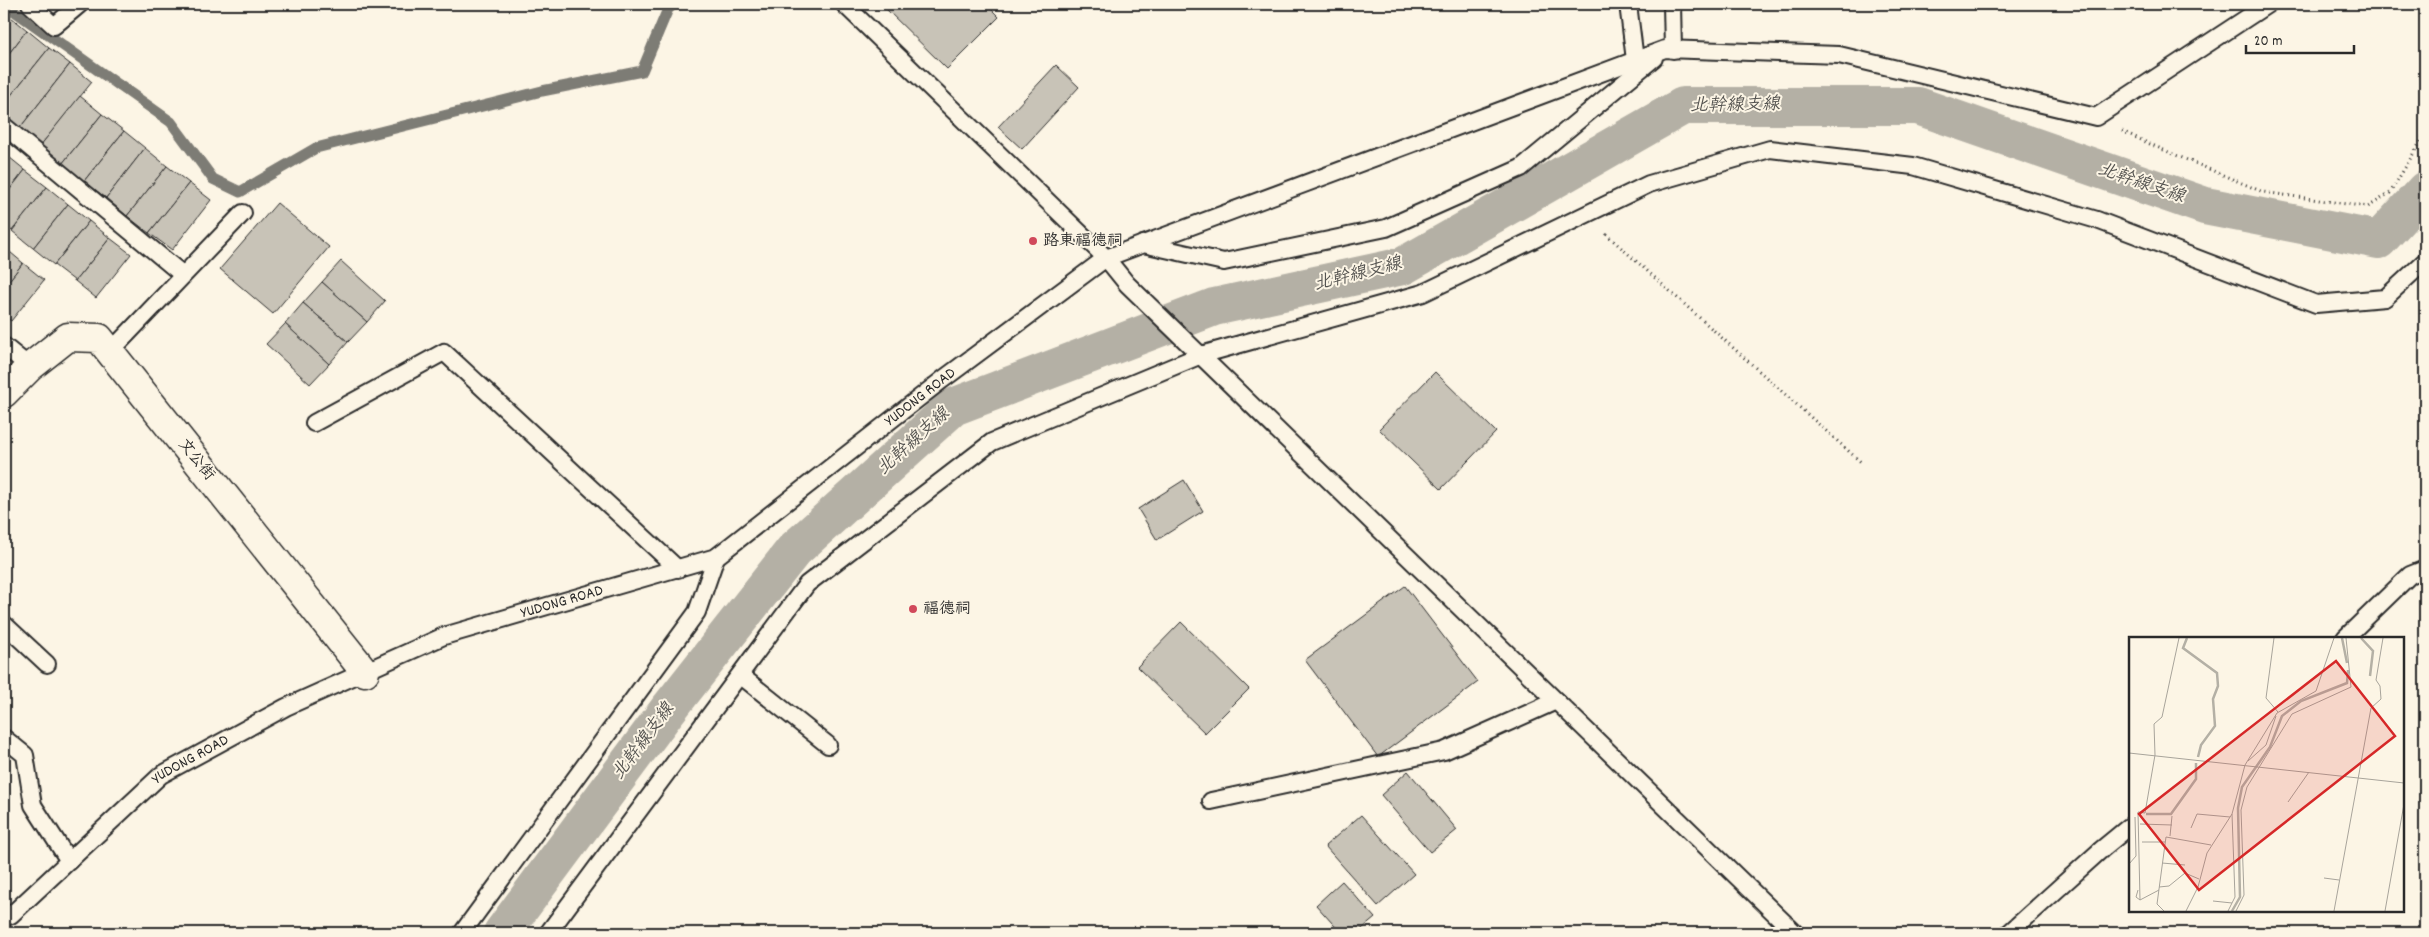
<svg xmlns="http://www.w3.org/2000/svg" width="2429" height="937" font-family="Dekko,'LXGW WenKai TC',sans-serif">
<rect width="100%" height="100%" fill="#fcf5e5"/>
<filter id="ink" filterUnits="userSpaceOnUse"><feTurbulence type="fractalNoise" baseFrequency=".02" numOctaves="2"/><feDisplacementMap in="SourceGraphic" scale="10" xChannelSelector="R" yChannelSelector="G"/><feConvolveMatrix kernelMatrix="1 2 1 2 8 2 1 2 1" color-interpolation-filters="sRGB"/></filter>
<g filter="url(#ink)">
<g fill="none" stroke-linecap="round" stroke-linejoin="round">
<polyline stroke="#7d7b74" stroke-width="11" points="4,7 6,5 171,122 213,179 240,192 316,148 542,91 642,71 668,9 674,4"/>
<polyline stroke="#b4b0a5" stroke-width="38" points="502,933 667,711 794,550 953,407 1214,307 1403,266 1683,106 1918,106 2205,206 2379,240 2425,190"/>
</g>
<g fill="#c8c3b7" stroke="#2b2b2b">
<polygon points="881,4 986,4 999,17 947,69"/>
<polygon points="6,13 27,30 4,60 4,16"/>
<polygon points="27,30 49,48 4,104 4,60"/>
<polygon points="49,48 70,64 19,129 4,118 4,104"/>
<polygon points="70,64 92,82 40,146 19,129"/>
<polygon points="1056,65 1079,87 1022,149 998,127"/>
<polygon points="80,96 102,114 62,164 40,146"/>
<polygon points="102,114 124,131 84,181 62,164"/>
<polygon points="124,131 145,148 106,198 84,181"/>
<polygon points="145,148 167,166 127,216 106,198"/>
<polygon points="4,153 25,170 4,197"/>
<polygon points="167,166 189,183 149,233 127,216"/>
<polygon points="25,170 47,187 12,231 4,225 4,197"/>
<polygon points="189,183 211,200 172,250 149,233"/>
<polygon points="47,187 68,204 33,248 12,231"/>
<polygon points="277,203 329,247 273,314 220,269"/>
<polygon points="68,204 89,221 54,265 33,248"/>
<polygon points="89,221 110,238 75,281 54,265"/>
<polygon points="110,238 131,254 96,298 75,281"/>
<polygon points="4,247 23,263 4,287"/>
<polygon points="341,261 385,301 367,322 322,282"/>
<polygon points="23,263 44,280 11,321 4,316 4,287"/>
<polygon points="322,282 367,322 348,342 303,303"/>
<polygon points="303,303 348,342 329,364 285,324"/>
<polygon points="285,324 329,364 310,384 266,344"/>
<polygon points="1435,372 1496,432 1441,489 1379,429"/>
<polygon points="1184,480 1203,511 1157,540 1138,509"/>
<polygon points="1405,586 1478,682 1378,757 1305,660"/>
<polygon points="1181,622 1249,689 1205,733 1137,667"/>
<polygon points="1408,771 1457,830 1430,852 1381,795"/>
<polygon points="1361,815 1414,874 1378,906 1325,846"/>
<polygon points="1342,881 1375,918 1357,933 1341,933 1316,905"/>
</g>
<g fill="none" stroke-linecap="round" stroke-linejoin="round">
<g stroke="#2b2b2b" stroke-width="20">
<g id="service">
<polyline points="30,4 54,26 80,4"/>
<polyline points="844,4 1106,258 1127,284 1795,933"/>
<polyline points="1628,4 1635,60"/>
<polyline points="1672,4 1673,50"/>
<polyline points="4,126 183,275"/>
<polyline points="1143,244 1224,262 1386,228 1521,168 1654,58"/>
<polyline points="4,346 30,367"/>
<polyline points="110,352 243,213"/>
<polyline points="314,423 444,352 678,569"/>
<polyline points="4,624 47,664"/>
<polyline points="2345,638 2410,575 2425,569"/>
<polyline points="740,675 828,745"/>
<polyline points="4,738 25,755 33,805 69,861"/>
<polyline points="1211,801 1444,751 1556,701"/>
<path id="s1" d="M 4,918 L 11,915 L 161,775 L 286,707 L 444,636 L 716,557 L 942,380 L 1106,258 L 1665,49 L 1839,55 L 2096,117 L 2268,4"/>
<polyline points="462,933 697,612 716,557"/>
<polyline points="548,933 807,584 992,442 1201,355 1423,293 1649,184 1770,149 1913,166 2097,220 2316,304 2385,298 2425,261"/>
<polyline points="2009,933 2102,849 2130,826"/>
</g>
</g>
<g stroke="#2b2b2b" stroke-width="31">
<polyline id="minor" points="4,393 30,367 68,337 99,338 365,672"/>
</g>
<g stroke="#2b2b2b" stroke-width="3" stroke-dasharray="1 4" stroke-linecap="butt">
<polyline points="2122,131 2152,145 2263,192 2368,207 2390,193 2425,134"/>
<polyline points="1606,234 1863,464"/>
</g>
<use href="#service" stroke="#fcf5e5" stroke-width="16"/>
<use href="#minor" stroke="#fcf5e5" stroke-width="28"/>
</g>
</g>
<g fill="#d1495b" stroke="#fcf5e5" stroke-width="2">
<circle cx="1033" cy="241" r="5"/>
<circle cx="913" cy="609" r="5"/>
</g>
<g text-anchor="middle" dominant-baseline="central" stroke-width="4" stroke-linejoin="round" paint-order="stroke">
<g font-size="16" fill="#2b2b2b" stroke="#fcf5e5" text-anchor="start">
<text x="1043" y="241">路東福德祠</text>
<text x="923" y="609">福德祠</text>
</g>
<g font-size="16" fill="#2b2b2b" stroke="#fcf5e5">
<text stroke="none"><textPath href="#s1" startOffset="1071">YUDONG ROAD</textPath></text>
<text transform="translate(196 460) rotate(51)">文公街</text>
<text stroke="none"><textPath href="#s1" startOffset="651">YUDONG ROAD</textPath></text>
<text stroke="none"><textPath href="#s1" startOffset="246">YUDONG ROAD</textPath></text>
</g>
<g font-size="18" font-style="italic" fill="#545350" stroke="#fcf5e5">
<text transform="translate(1735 106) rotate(-1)">北幹線支線</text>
<text transform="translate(2141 184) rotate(19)">北幹線支線</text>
<text transform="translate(1358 275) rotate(-14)">北幹線支線</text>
<text transform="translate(914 442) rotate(-42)">北幹線支線</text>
<text transform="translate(644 742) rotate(-53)">北幹線支線</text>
</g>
</g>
<g transform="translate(2129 637)">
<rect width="275" height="275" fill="#fcf5e5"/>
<path fill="none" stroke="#b4b0a5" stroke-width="2.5" d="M 58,1 L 54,11 L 88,36 L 89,49 L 84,62 L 86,89 L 72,108 L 69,120M 213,1 L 218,26M 232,1 L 244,14 L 241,39M 17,177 L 42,177 L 67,142 L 67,126M 103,274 L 111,260 L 109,171 L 113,150 L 141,110 L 153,79 L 172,64 L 218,46 L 219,33"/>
<path fill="none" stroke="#a8a49b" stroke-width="1" d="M 145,1 L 137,61 L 149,75M 0,116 L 275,146M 119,124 L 137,108 L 147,79M 159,165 L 180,135M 11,187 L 43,188M 62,191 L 68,177 L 101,180M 41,199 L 43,179M 13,205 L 36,205M 33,226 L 56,228M 0,227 L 7,219 L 6,180M 195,241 L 210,243M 30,250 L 40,249 L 56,236 L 70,242M 9,253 L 7,260 L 11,263 L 30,253M 11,263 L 9,175 L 16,176 L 26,118 L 25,87 L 33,80 L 50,1M 84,264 L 103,266M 35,274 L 28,267 L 37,200 L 82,208M 57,274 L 69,250 L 78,216 L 103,177 L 116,128 L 148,76 L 187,54 L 205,1M 99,274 L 106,260 L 103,177M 107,274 L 115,258 L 112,173 L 118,150 L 163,77 L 222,50 L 217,1M 205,274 L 242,71 L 252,62 L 251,49 L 247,43 L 254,1M 256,274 L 275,167"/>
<path fill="#d62828" fill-opacity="0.15" stroke="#d62828" stroke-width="2.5" d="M 207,24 L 266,99 L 70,253 L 10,177 Z"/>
<rect width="275" height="275" fill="none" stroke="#2b2b2b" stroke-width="2.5"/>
</g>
<rect width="2429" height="937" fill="none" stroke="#fcf5e5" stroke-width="20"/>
<rect x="10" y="10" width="2409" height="917" fill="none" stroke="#2b2b2b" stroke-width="2" filter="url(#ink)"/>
<path d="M2246 45v8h108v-8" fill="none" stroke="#2b2b2b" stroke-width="2.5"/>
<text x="2254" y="45" font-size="15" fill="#2b2b2b" stroke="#fcf5e5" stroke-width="4" paint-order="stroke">20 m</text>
</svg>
